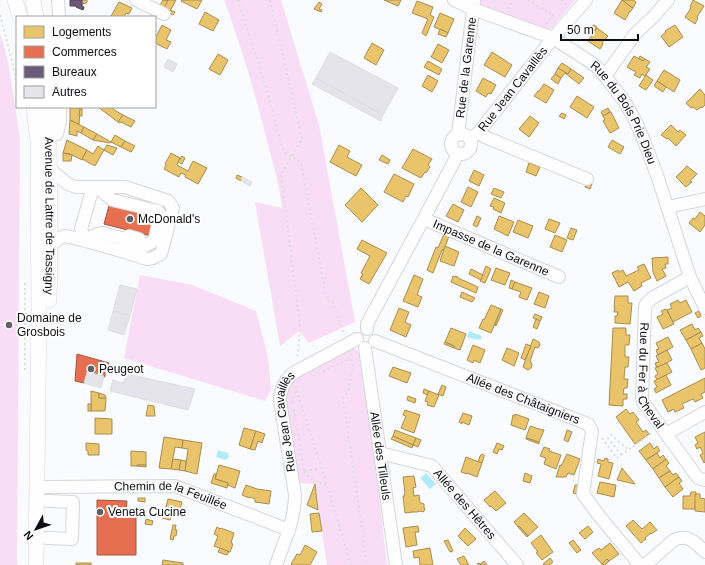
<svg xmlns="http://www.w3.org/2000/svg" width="705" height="565" font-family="Helvetica,sans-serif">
<rect width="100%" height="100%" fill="#fafbfe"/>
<g fill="#f9ddf7">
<path d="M 224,0 L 281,0 L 319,125 L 355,322 L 309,343 L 299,331 L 280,346 L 255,202 L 282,208 C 280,187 274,166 268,145 C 256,96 242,48 224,0 Z"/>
<polygon points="481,0 575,0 552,28 546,29 480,5"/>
<polygon points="0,33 8,61 20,139 17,565 0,565"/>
<polygon points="140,275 192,285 256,311 268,357 271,390 265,401 124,358"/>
<polygon points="353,347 359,352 367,392 387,565 327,565 315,484 298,483 285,411 286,393 290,382 299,374"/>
</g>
<g fill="#b1ebfb">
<polygon points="469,331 482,336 481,340 477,339 477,340 467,337"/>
<polygon points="218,450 228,453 229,458 226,459 226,460 216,457"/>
<polygon points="426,473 436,484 430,489 420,478"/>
</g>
<g fill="#e9c46a" stroke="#a78d50">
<polygon points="82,0 87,0 87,2 86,3 82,4"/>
<polygon points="163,0 168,1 163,10 159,7"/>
<polygon points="168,0 176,0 169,13 163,10"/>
<polygon points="182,0 202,0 197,9 181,1"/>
<polygon points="384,0 401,0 398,6"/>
<polygon points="622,0 633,8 630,12 630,11 625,20 614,13"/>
<polygon points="622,0 633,0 636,2 633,8"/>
<polygon points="693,0 704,6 697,17 698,18 695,24 685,17 691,8 690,7"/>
<polygon points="417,1 433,7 430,15 434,17 426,36 422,33 428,19 412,13"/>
<polygon points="119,2 132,8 129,14 126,13 124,17 113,17 111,16"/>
<polygon points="319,2 322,4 319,9 322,10 321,12 314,9"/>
<polygon points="170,10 175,12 173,15 169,13"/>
<polygon points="205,12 219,20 213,31 199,24"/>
<polygon points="440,13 454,19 448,33 434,27"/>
<polygon points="162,25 171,30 166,40 171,42 167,49 155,43 155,39"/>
<polygon points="594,25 597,27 592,34 589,32 589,30 592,26"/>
<polygon points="675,25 683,37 669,47 661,36 666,32 665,31"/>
<polygon points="597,28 608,36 602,43 603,44 600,49 588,41"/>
<polygon points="440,29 448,33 446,37 438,34"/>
<polygon points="372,43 384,50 376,65 364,58"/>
<polygon points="438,44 449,50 442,63 431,57"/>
<polygon points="492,52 512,65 505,77 484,65"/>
<polygon points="218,54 228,60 220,75 209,69"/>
<polygon points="634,56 643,61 645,59 650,62 646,67 650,69 645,76 642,74 640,78 634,75 636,72 627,67"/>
<polygon points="640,56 645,59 643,61 639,58"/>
<polygon points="428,61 442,69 439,75 424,67"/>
<polygon points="562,63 571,69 568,74 558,68"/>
<polygon points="558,68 568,74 571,69 584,78 579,84 565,73 561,78 555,74"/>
<polygon points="664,70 680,80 674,92 657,81"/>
<polygon points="555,74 561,78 558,84 551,79"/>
<polygon points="428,75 438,81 432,92 422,86"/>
<polygon points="646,75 653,80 646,90 639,86"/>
<polygon points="483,78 496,85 491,94 488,93 486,97 476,91"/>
<polygon points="657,81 666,87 663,92 654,86"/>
<polygon points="544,84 554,90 546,103 534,96 538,91 539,91"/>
<polygon points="700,89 705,95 705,105 702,108 701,107 697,110 693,107 691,108 686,103"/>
<polygon points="577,96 594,107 587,118 570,107"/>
<polygon points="98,107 111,107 116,111 123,115 118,122"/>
<polygon points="70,108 82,108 82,109 80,109 79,125 70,120"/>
<polygon points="608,108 610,112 603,116 601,112"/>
<polygon points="80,109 82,109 82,116 79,116"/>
<polygon points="610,112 611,112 619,128 610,133 603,121 605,120 603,116"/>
<polygon points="562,113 566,115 564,119 559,116"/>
<polygon points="123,115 135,121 131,127 121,122 119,123 118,122"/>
<polygon points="530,116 539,123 529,137 519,129"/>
<polygon points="70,120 84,127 81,133 77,131 77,136 69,134"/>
<polygon points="671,125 678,132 680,130 686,135 676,146 668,138 667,139 661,135"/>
<polygon points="84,127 97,134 93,140 81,133"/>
<polygon points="97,134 111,142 110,143 93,140"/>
<polygon points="115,135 125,141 121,147 111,142"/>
<polygon points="67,140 87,150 82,160 70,154 63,153"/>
<polygon points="612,140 624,147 620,154 608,147"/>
<polygon points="125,141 135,146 131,152 121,147"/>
<polygon points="107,145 117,148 113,155 104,150"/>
<polygon points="339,145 350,151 347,157 362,165 356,176 330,162"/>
<polygon points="98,146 104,150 95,166 82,159 87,150 93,154"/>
<polygon points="413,149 432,159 428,165 430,167 426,173 425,172 421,178 402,168"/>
<polygon points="63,153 72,155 71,161 63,161"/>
<polygon points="171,153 180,158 177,165 188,171 193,161 207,168 198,184 185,177 186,175 181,173 179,177 164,169 166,165 165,164"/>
<polygon points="382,155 390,160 388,164 379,160"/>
<polygon points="182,156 185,158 182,164 178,162"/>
<polygon points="529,163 540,167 536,176 526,172"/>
<polygon points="687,166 697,174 690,181 692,182 686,187 676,177"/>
<polygon points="474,170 484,175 479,186 469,181"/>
<polygon points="394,174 414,184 408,197 406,196 403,202 384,192"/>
<polygon points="237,175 242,177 241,181 236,178"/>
<polygon points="587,182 592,184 590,189 585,187"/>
<polygon points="468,187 478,192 471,207 461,202"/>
<polygon points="361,188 378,205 362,222 345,205"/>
<polygon points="494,188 504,192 501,198 491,194"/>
<polygon points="494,198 505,203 501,213 493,209 494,207 490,206"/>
<polygon points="453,204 464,210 458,222 446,216"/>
<polygon points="700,212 705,216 705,225 700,232 689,223 693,218 695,219"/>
<polygon points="477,216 481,218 477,227 473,225"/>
<polygon points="499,216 514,222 508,236 494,229"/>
<polygon points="549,219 560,223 555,233 545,229"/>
<polygon points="518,220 533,226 528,238 513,232"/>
<polygon points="571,228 577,230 573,240 567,238"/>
<polygon points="444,234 449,236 444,250 442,250 433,273 427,270 436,247 438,248"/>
<polygon points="555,235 567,240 562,252 550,247"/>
<polygon points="362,240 387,253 369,284 360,279 363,274 361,273 370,256 357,249"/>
<polygon points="445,246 459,252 454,266 440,261"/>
<polygon points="668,257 668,264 665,264 666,268 662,269 666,276 657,281 653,272 652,258"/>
<polygon points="644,264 651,278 641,283 642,286 634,291 628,282 619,287 612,273 618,270 619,272 623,270 626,276 639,270 637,267"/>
<polygon points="486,266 491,269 485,283 480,281"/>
<polygon points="496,268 510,273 505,285 491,280"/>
<polygon points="471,269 483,275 481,280 469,274"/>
<polygon points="414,275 423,279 417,295 422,297 418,307 403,301"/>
<polygon points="453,276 455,277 455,276 458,277 458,278 478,287 476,293 451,282"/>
<polygon points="511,280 515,282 512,289 509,288"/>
<polygon points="515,282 532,288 527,300 519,297 521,292 512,289"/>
<polygon points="462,292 475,298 472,302 460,297"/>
<polygon points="539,292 549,296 545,308 534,304"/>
<polygon points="615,296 628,296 628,303 632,303 630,324 615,323 615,316 617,316 618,312 614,312 615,307 614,307"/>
<polygon points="678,300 680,303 686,300 692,312 673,322 667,310 672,308 670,304"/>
<polygon points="491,305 501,309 491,333 479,328 483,319 484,320"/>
<polygon points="399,308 409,312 405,322 411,325 406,337 390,330"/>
<polygon points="501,309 503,310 496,326 495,325"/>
<polygon points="666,309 674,324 663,329 657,317 663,314 661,311"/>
<polygon points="699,311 701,316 698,318 695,313"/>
<polygon points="535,314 542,317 540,321 533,318"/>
<polygon points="536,319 540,321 537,329 533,327"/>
<polygon points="692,324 695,330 698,328 701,332 686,340 680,330"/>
<polygon points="451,328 466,334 460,350 454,348 454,346 445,342"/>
<polygon points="613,328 626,328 626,335 630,335 629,345 625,345 625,357 629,357 628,367 625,367 624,379 628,379 627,388 624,388 623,394 627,394 627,399 623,399 623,406 609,405"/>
<polygon points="701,332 703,336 699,338 702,343 691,349 686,340"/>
<polygon points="668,337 673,347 658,355 656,350 659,349 656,343"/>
<polygon points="533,339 539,342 540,344 539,347 537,348 535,347 530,361 531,362 532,365 531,368 528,370 523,367"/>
<polygon points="445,342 454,346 454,348 444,344"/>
<polygon points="702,343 705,349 705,368 701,370 691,349"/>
<polygon points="526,344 531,346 525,360 521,358"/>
<polygon points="473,345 485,350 480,363 474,360 473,363 467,360"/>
<polygon points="507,348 519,353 514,366 502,360"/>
<polygon points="667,350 672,360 657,368 655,363 659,362 656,356"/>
<polygon points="667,363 672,372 657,380 655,376 658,374 655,368"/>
<polygon points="393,367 411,373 407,383 389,376"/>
<polygon points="666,375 671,385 656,393 654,389 657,387 654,381"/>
<polygon points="705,378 705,392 701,394 703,398 695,402 693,399 682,404 684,408 675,412 674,409 668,412 662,400"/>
<polygon points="442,385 446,387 443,396 438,394"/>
<polygon points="424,389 429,391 428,395 423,393"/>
<polygon points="91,391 99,393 99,398 106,398 105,411 91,411"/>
<polygon points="429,391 439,395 434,407 427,405 428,402 425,401"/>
<polygon points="99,393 105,395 106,398 99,398"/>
<polygon points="408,396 416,399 415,403 407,400"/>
<rect x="88" y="404" width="3" height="7"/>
<polygon points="148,405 154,406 155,416 146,416"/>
<polygon points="626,409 630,414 633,412 639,420 636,422 643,432 646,430 649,434 635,444 616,417"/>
<polygon points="405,410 420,415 414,433 401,428 406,416 403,415"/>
<polygon points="463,413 472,416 469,425 462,422 462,424 459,422"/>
<polygon points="515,414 529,419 525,430 511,425 513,415 515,416"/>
<polygon points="95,418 112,419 112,434 95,434"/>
<polygon points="530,426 539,429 544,430 539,442 526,438"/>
<polygon points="244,428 256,431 250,449 239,445"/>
<polygon points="395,430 416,438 413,445 393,436"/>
<polygon points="567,430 572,432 568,442 564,440"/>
<polygon points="256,431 265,434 262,443 258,441 255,450 250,449"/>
<polygon points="705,432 705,462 704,463 700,455 703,453 700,447 697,449 695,445 698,443 695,437"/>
<polygon points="393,436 413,445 412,448 391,439"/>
<polygon points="164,437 183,440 182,448 175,447 171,469 159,468"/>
<polygon points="416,438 421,440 418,447 413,445"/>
<polygon points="526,438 539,442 539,444 526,439"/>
<polygon points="183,440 202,443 197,474 185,471 188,449 182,448"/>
<polygon points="86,443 99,444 99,455 88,455 88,451 86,450"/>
<polygon points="497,443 504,446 502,450 499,449 497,454 493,452"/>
<polygon points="650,443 654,449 657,446 660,451 646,460 639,451"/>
<polygon points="544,447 550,449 549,451 561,455 556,469 544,464 546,458 540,456"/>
<polygon points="131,451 146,452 146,465 137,465 136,466 131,466"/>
<polygon points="657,453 660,458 663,455 666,459 653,469 646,460"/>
<polygon points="482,454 484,455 484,457 482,463 478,462 480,456"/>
<polygon points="567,454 580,459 574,475 568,473 566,477 556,477 560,465 561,466"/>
<polygon points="466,457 482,463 477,477 467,473 467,474 461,472"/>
<polygon points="605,458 608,459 608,462 613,463 609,479 598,476 601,464 597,463 598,459 604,461"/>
<polygon points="173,459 181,460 179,470 171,469"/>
<polygon points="666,459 669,463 666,466 670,471 659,478 653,469"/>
<polygon points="181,460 186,461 185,471 179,470"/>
<polygon points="137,465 146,465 146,467 136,466"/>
<polygon points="219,465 240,471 235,488 228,485 228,483 215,479"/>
<polygon points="622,468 635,484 617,480"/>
<polygon points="670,471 673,475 676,473 679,477 665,487 659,478"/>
<polygon points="525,473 532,476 530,483 523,481"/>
<polygon points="214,474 216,474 215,479 228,483 227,488 211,483"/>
<polygon points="414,476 416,487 413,488 414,496 419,495 420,503 422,503 424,504 424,507 425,510 423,512 419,511 418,512 413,512 405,513 403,496 405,496 404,494 405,493 403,477"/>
<polygon points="679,477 682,481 679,483 683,489 673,497 665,487"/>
<polygon points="600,482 616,485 614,497 597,493"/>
<polygon points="315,484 316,494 318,510 307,505"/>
<polygon points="246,485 257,489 271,491 269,504 255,502 255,499 250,497 249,498 242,495"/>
<polygon points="575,485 581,485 580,495 573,493"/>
<polygon points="495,491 506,503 496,511 491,506 490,507 484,500"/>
<polygon points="691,492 696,492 695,509 683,509 683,496 690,496"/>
<polygon points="695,494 700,494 700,498 705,499 705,512 695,511"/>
<polygon points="138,498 145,498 145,502 138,501"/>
<polygon points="168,499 182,502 180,510 179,510 178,514 165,511"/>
<polygon points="163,512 171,514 170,520 162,518"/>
<polygon points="319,513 322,531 312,532 310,514"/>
<polygon points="524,513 538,527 528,536 519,526 518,527 514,522"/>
<polygon points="146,519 153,521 152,525 145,524"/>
<polygon points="633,520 642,529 650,522 657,530 651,534 651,533 645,538 646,539 641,543 626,526"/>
<polygon points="173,525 176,525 175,530 177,530 176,536 174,536 173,540 170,539"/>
<polygon points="418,526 419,532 415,532 417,545 406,547 403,528"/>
<polygon points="519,526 528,536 527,537 518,527"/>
<polygon points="588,526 593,532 585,539 579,533"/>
<polygon points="217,527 220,529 221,528 234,533 231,543 233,544 230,552 214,546 218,536 214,534"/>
<polygon points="465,528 476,539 468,546 458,536"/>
<polygon points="541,535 553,552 542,560 536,553 538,552 531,543"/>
<polygon points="448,540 453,551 450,552 444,541"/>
<polygon points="573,540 581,550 577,553 569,543"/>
<polygon points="610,543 619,554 609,561 607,559 602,564 592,553 599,548 601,550"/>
<polygon points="305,545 317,552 310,565 293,565 291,564 297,554 300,555"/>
<polygon points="220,548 229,552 227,555 218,552"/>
<polygon points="430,548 433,565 420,565 419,557 414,558 413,551"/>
<polygon points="464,556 469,565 461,565 457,559"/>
<polygon points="550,558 553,562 549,565 544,565 543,564"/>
<polygon points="607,559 609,561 605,565 602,565 602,564"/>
<polygon points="163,560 183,563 183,565 162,565"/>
<polygon points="484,561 487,565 477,564 479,563 480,564"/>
<rect x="76" y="563" width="15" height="2"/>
</g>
<g fill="#e76f51" stroke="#a6523e">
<polygon points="110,202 157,214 151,236 104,224"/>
<polygon points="77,354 109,363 107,369 105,369 105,377 87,372 84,383 75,381"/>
<polygon points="97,500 127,501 126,510 136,510 136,555 97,555"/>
</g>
<polygon fill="#6d597a" stroke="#50425b" points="70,0 82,0 82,6 84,7 83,10 76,7 76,6 70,6"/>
<g fill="#e5e4eb" stroke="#dedee1">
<polygon points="330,52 398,88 383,115 316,78"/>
<polygon points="168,59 177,64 173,72 164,67"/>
<polygon points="316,78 383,115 381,121 312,84"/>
<polygon points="242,177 252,182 250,186 241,181"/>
<polygon points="120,285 137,289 130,316 113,311"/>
<polygon points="113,311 130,316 124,335 108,330"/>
<polygon points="87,372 104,376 101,388 84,383"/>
<polygon points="127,374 195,389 188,410 110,391 113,380 123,383"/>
</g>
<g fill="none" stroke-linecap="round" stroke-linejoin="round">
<g stroke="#d5d6d9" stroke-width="14">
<g id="minor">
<polyline points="58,0 59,17"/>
<polyline points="136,0 164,14"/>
<path id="s1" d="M 454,0 L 473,9 L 553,38 L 586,59 L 597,67 L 605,76 L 624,101 L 634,118 L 642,136 L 657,175 L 690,277 L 705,308"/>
<polyline points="605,76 635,34 654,16 668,0"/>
<polyline points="479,132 485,137 587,179"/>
<circle cx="461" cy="144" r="10"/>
<polyline points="57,134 60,121 60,107"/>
<path id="s2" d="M 458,135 L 474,1"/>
<path id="s3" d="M 470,139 L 479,132 L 553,38 L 586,0"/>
<path d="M 48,168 L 68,184 L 76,187 L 125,187 L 168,201 L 173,208 L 161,254 L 153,258 L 147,259 C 120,251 92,241 64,236 L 58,239 L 50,247"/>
<polyline points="93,187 81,229 85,240 97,234 103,233 124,239 128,245 137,247 145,246 151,243 155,238 160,214 158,211 112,200 97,187"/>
<polyline points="668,207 705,199"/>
<path id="s4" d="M 424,219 L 559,277"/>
<polyline points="124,239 129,236 139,239 145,246"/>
<path id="s5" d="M 690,277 L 652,298 L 646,304 L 645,308 L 642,398 L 643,402 L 698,478 L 705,480"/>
<polyline points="367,329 367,324 430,207 458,154"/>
<path id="s6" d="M 375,341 L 588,424 L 592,431 L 583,494 L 600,517 L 640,565"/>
<path id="s7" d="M 365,348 L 396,565"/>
<polyline points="666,434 705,412"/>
<path id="s8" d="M 380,453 L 432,466 L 517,565"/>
<path id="s9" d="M 47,487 L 175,486 L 289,530"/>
<polyline points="47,501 73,502 72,539 47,538"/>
<path id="s10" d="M 276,565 C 284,542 295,520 295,495 L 280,401 C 280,388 285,379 295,372 L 357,339"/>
<path d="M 645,565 L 674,540 C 688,533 696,543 705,552"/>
</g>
</g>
<g stroke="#d5d6d9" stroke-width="16">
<g id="major">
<polyline points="15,0 20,17"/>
<polyline points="33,0 36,17"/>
<polyline points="34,107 38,142 39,308 36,565"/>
<path id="s11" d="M 47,107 L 49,134 L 50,247 L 49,300"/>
</g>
</g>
<g stroke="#dededf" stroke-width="2" stroke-dasharray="2 3" stroke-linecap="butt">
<polyline points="238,0 267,91 283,151 301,163 327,301 331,301 333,303 344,335"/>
<polyline points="270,0 302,139 281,175 300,326 298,352 297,358"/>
<polyline points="528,0 553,15"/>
<polyline points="561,0 567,4"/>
<polyline points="508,9 513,0"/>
<polyline points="0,15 13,65 17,87"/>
<polyline points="546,23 548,23 553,15 556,17"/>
<polyline points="351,354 353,366 349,389 343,398 367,565"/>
<polyline points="25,370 25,280"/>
<polyline points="314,376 346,360 354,360"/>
<polyline points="295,386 327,485 351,565"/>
<polyline points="293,403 292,399 296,391"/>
<polyline points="294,409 304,470 303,474"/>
<polyline points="602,438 617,458 652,433"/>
<polyline points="621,455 620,453 608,438 611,435 629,450"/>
<path d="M 304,471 C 310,480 317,482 327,485"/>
<polyline points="305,471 321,468"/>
</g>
<use href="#minor" stroke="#fefeff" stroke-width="12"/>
<use href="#major" stroke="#fefeff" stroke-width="15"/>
</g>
<g fill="#606165" stroke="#fff" stroke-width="1.5">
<circle cx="130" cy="219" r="4"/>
<circle cx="9" cy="325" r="4"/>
<circle cx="91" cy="369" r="4"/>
<circle cx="100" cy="512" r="4"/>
</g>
<g text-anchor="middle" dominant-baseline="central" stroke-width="4" stroke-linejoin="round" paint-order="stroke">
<g font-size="12" fill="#0d0e12" stroke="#fff">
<text stroke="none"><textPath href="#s2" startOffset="68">Rue de la Garenne</textPath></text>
<text stroke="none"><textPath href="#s3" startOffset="66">Rue Jean Cavaillès</textPath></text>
<text stroke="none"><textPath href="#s1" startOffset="212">Rue du Bois Prie Dieu</textPath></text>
<text stroke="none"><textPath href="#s11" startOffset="109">Avenue de Lattre de Tassigny</textPath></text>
<text stroke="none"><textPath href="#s4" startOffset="73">Impasse de la Garenne</textPath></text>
<text stroke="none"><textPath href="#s5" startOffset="126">Rue du Fer à Cheval</textPath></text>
<text stroke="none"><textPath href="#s6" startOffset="159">Allée des Châtaigniers</textPath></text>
<text stroke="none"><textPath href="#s10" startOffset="148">Rue Jean Cavaillès</textPath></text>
<text stroke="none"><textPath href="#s7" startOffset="109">Allée des Tilleuls</textPath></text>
<text stroke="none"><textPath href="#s9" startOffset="125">Chemin de la Feuillée</textPath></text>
<text stroke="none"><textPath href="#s8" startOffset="104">Allée des Hêtres</textPath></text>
</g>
<g font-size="12" fill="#0d0e12" stroke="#fff" text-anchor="start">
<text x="138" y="219">McDonald's</text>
<text x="17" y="318">Domaine de<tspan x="17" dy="14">Grosbois</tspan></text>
<text x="99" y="369">Peugeot</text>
<text x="108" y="512">Veneta Cucine</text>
</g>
</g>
<rect x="16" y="16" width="140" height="92" fill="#ffffff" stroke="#9e9fa0"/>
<rect x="24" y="26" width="20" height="12" fill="#e9c46a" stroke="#9e9fa0"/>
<text x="52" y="36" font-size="12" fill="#0d0e12">Logements</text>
<rect x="24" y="46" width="20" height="12" fill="#e76f51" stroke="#9e9fa0"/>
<text x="52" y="56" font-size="12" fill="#0d0e12">Commerces</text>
<rect x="24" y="66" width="20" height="12" fill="#6d597a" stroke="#9e9fa0"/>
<text x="52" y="76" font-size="12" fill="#0d0e12">Bureaux</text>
<rect x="24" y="86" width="20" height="12" fill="#e5e4eb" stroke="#9e9fa0"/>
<text x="52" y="96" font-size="12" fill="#0d0e12">Autres</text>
<g transform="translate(36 529) rotate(230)" stroke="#ffffff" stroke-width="3" paint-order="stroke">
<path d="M0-3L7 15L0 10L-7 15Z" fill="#0d0e12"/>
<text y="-6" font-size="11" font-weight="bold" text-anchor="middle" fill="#0d0e12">N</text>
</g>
<path d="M561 34v6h77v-6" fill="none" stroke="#0d0e12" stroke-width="2"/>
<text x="567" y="34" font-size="12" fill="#0d0e12" stroke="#ffffff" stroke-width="3" paint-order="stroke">50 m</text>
</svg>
